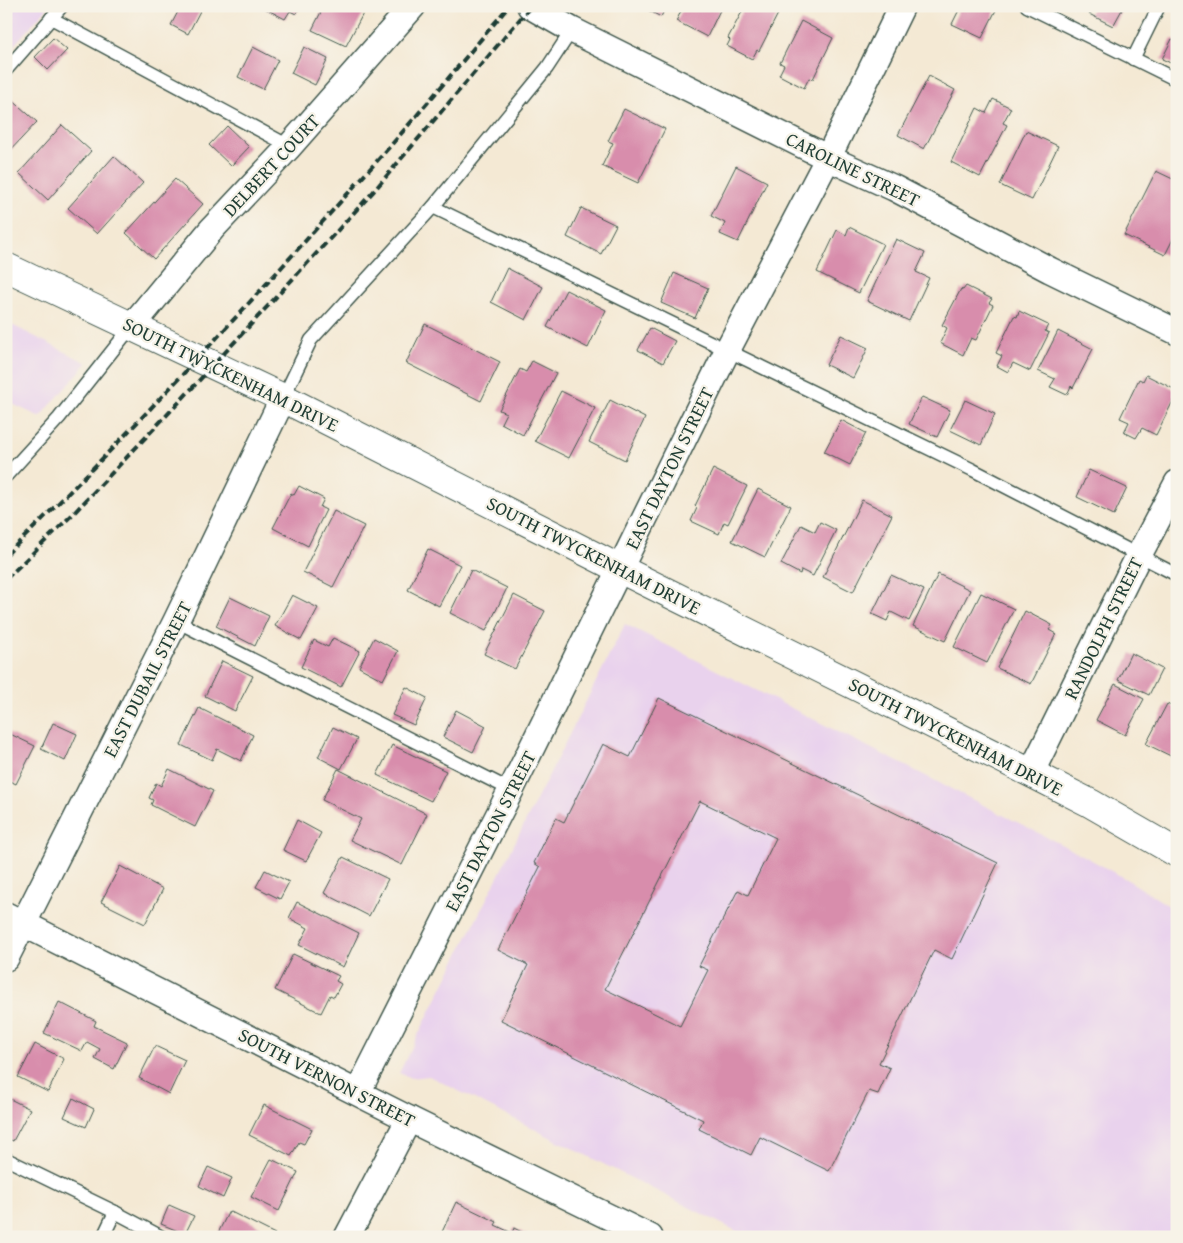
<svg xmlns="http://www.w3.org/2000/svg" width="1183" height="1243" font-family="'Gentium Book Plus',serif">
<rect width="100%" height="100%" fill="#f7f3e8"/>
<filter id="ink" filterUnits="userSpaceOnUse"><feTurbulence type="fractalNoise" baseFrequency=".02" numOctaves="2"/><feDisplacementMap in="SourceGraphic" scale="10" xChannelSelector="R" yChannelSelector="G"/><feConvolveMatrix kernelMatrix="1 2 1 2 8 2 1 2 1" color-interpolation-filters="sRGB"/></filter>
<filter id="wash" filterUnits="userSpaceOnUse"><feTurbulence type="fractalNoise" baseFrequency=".0096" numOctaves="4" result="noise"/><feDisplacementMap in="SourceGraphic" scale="20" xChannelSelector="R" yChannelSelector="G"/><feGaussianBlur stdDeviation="1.12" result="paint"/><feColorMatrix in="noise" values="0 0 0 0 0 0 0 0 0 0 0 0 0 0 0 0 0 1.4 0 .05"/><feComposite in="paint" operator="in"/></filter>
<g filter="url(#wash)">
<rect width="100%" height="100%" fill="#f4e9d4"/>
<g fill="#e9d2ed">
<polygon points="6,6 49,6 6,54"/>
<polygon points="6,322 87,363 40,417 6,401"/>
<polygon points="625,624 1086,857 1131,882 1177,911 1177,1237 748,1237 429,1076 411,1078 399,1073"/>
</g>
<g id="blocks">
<g fill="#d88dac" fill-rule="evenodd">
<polygon points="181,6 197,6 201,9 188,34 171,25"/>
<polygon points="267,6 300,6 296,14 290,11 285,19 266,9"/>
<polygon points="324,6 367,6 346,46 312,30"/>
<polygon points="640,6 666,6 661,17"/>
<polygon points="684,6 722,6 707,37 676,21"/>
<polygon points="745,6 782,6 759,51 757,50 752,59 727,46 730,40 728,38"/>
<polygon points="961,6 998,6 982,38 952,24"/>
<polygon points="1093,6 1124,6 1113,26 1089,14"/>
<polygon points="801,21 833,38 813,79 809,78 804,88 779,75 784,65 780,63"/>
<polygon points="53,38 67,50 48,70 35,57"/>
<polygon points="1172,39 1177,41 1177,66 1162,59"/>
<polygon points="253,47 278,60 263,89 238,77"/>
<polygon points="304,47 328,59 315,85 291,73"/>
<polygon points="929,76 955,90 924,149 898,135"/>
<polygon points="10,98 37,122 6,155 6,102"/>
<polygon points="993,99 1011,108 1003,123 1007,125 980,177 951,162 977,108 986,113"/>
<polygon points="624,109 665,129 638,183 602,166 613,143 608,141"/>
<polygon points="62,125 91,151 48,200 19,173"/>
<polygon points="227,126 249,147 231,166 209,145"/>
<polygon points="1026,131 1058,146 1032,200 1000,185"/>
<polygon points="114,156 143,183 97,234 68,208"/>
<polygon points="736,166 767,182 738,242 720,234 725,223 711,216"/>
<polygon points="1156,171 1177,181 1177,231 1165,255 1124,235"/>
<polygon points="175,179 203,204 154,259 126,233"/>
<polygon points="581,208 616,225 601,254 567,237"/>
<polygon points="849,227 883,244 859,293 817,272 837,230 846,235"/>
<polygon points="896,239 925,253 916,272 929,278 909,321 867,301"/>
<polygon points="507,268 543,287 526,320 491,302"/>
<polygon points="674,273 708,288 695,318 661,303"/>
<polygon points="966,286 992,299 989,303 993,305 976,340 971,338 963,355 940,343 947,328 942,325 961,289 963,290"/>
<polygon points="566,290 606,310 588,348 547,327"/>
<polygon points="1019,311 1048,325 1045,331 1049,333 1030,371 1013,363 1008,372 997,366 1002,356 996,353 1014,316 1017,317"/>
<polygon points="425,324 500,362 481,401 406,363"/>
<polygon points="650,328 675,341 663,363 638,350"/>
<polygon points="1058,331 1093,349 1073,388 1071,386 1067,395 1050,387 1055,379 1038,371"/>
<polygon points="841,335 868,348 853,378 826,365"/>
<polygon points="532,361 556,373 523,435 501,423 506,413 499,410 520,369 526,372"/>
<polygon points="1146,375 1176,390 1174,395 1175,397 1156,435 1142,428 1136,438 1124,432 1129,422 1120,418 1139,379 1143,381"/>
<polygon points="561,391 595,408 569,458 535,441"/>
<polygon points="922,397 950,410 937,437 909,424"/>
<polygon points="610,400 645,418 625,460 589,442"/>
<polygon points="965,400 995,414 981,445 950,430"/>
<polygon points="841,420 866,433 850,465 824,452"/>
<polygon points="713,469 747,486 728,524 724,522 719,534 691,521 697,508 695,506"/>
<polygon points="1089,470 1127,488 1114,515 1077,497"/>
<polygon points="299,486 324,499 320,507 326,510 308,546 273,528 291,493 294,495"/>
<polygon points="758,489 791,506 765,557 732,541"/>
<polygon points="862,500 892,515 853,592 823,577"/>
<polygon points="334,511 364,526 333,587 303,572"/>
<polygon points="820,522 836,530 813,576 801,570 800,574 781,564 801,525 815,532"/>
<polygon points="428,549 460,565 439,606 408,590"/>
<polygon points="471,570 507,588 486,631 450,613"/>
<polygon points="938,574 970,590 945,641 913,626"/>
<polygon points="891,575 924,590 909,621 891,612 887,621 872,614"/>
<polygon points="981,593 1014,609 987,663 954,647"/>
<polygon points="292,595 318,608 301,640 275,626"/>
<polygon points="514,595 545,611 515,669 484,654"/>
<polygon points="230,597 269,616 255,646 216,626"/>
<polygon points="1025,611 1052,625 1049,630 1056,634 1031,684 997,668"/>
<polygon points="333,638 360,651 341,687 301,667 314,640 328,647"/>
<polygon points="374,638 398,651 383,680 359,667"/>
<polygon points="1131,653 1162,669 1149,695 1118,680"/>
<polygon points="222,661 253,676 235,711 205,696"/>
<polygon points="1115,684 1144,699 1125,735 1096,720"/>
<polygon points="406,687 427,698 414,725 392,715"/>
<path d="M 659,698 L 998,863 L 952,959 L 934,950 L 879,1063 L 890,1068 L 878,1094 L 869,1091 L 829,1171 L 760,1137 L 751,1155 L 699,1129 L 703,1120 L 501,1020 L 528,965 L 498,950 L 540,867 L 534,863 L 556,818 L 564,822 L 603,744 L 630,757 ZM 700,801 L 776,838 L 748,895 L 738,890 L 699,966 L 708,970 L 680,1026 L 605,989 Z"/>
<polygon points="1167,704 1177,709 1177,759 1146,744"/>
<polygon points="199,708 253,735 241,761 217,749 212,760 181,745"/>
<polygon points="456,710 486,726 473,752 443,737"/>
<polygon points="53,723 77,734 65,761 41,749"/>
<polygon points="333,727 357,739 341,769 318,757"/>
<polygon points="6,732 35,746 16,784 6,779"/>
<polygon points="392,745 446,771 431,801 377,775"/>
<polygon points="169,769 213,791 195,827 151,805 153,800 149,798 156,783 161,786"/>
<polygon points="338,769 427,814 402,865 350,840 361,819 322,800"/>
<polygon points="297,820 321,833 306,861 283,850"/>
<polygon points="343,857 388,879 369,916 324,893"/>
<polygon points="120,866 163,889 145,924 101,902"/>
<polygon points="265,870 289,882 280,899 256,887"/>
<polygon points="297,902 359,933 343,967 299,945 308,928 289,918"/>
<polygon points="293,954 339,976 336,981 341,984 334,997 330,995 321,1013 275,990"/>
<polygon points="59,1002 96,1021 94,1026 127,1042 114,1069 95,1059 100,1049 87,1042 82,1051 44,1033"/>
<polygon points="35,1044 64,1059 48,1092 18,1077"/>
<polygon points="155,1046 185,1060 169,1094 139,1078"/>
<polygon points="6,1097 30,1109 13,1141 6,1138"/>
<polygon points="73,1098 94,1109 86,1127 64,1117"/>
<polygon points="264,1105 312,1129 304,1144 299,1142 291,1156 249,1135"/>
<polygon points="271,1159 298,1172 279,1211 251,1197"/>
<polygon points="208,1167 232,1178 223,1198 199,1186"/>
<polygon points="456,1202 497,1222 495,1225 512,1233 514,1228 531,1237 453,1237 442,1232"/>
<polygon points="169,1205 194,1216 185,1234 161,1224"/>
<polygon points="229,1211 275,1234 274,1237 216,1237"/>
</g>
</g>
</g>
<g filter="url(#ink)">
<use href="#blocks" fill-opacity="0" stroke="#3f574c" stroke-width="1"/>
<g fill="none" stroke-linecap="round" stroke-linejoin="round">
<g stroke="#3f574c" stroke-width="15">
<g id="service">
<polyline points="1027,6 1177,80"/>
<polyline points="51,18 278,140 288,148"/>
<polyline points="1133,59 1159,6"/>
<polyline points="6,70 62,6"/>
<polyline points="433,207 973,470 1177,575"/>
<polyline points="283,398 311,340 433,207 547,68 572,30"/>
<polyline points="6,476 59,418 132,326"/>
<polyline points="176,621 511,790"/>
<polyline points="6,1159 115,1212 162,1237"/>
<polyline points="103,1237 115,1212"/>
</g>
</g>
<g stroke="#3f574c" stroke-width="28">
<g id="minor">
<polyline points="530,6 572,30 828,158 894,188 1050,270 1177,332"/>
<polyline points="132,326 212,229 288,148 413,6"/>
<polyline points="1031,773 1139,555 1177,483"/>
<polyline points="6,915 409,1119 650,1237"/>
<polyline points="6,958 176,621 283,398"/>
<polyline points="358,1092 511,790 727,351 828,158 902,6"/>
<polyline points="347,1237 409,1119"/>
</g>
</g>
<g stroke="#3f574c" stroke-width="30">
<polyline id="tertiary" points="6,267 283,398 620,569 1031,773 1090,803 1177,853"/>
</g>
<use href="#service" stroke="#fff" stroke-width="12"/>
<use href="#minor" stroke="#fff" stroke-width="25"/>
<use href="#tertiary" stroke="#fff" stroke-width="28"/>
<g stroke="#1f3d34" stroke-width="4" stroke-dasharray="8 4" stroke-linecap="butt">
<path d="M 6,555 C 129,435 245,309 359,181 C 411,124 459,65 509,6"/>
<polyline points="6,579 72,515 182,399 373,192 531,6"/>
</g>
</g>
</g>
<g text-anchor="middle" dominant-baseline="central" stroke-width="4.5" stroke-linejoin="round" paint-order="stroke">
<g font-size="19" fill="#1f3d34" stroke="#f7f3e8">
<text transform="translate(271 165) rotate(-47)">DELBERT COURT</text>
<text transform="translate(853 169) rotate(26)">CAROLINE STREET</text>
<text transform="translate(231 374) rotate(26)">SOUTH TWYCKENHAM DRIVE</text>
<text transform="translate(669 468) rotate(-64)">EAST DAYTON STREET</text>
<text transform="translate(594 555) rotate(27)">SOUTH TWYCKENHAM DRIVE</text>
<text transform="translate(1103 628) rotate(-64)">RANDOLPH STREET</text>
<text transform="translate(147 679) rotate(-63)">EAST DUBAIL STREET</text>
<text transform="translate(956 736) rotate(27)">SOUTH TWYCKENHAM DRIVE</text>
<text transform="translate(490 831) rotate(-63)">EAST DAYTON STREET</text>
<text transform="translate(327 1077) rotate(27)">SOUTH VERNON STREET</text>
</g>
</g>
<rect width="1183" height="1243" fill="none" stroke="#f7f3e8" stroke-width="25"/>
</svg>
